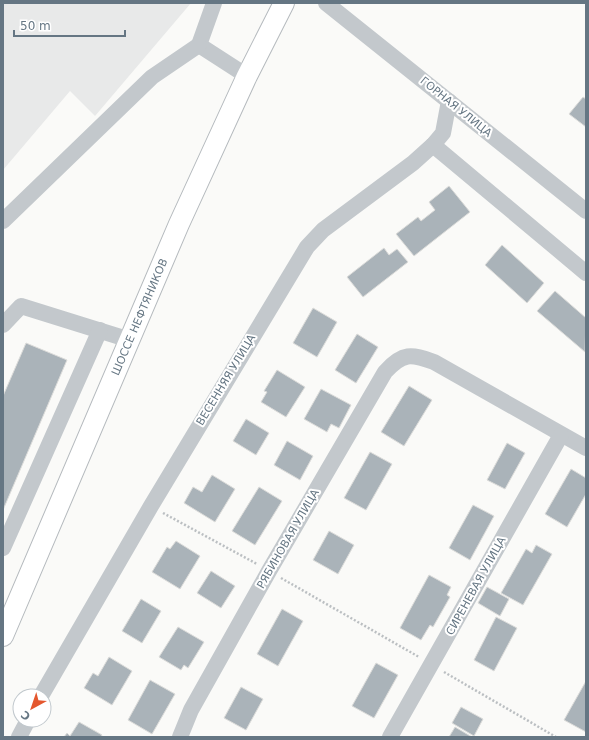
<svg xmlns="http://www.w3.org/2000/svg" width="589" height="740" font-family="'DejaVu Sans',sans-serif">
<rect width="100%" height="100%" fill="#fafaf8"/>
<polygon fill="#e8e9e9" points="3,3 191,3 95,116 70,91 3,170"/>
<g fill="#aab3b9" stroke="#dcdcda">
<polygon points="583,97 586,99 586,127 569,114"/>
<polygon points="449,186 470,212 414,256 396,234 418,217 421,221 435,210 429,202"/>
<polygon points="502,245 544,283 527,303 485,265"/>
<polygon points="384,248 389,255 397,249 408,262 363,297 347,277"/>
<polygon points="555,291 586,318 585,352 537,311"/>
<polygon points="313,308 337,322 317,357 293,343"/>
<polygon points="357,334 378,347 356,383 335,370"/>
<polygon points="26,343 67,360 3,510 3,396"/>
<polygon points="277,370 305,387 286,417 261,402 267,392 264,391"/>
<polygon points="409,386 432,400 404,446 381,432"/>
<polygon points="321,389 351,405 339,428 331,424 327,432 304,419"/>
<polygon points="246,419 269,433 256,455 233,441"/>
<polygon points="287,441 313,456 300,480 274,465"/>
<polygon points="507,443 525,453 505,489 487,480"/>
<polygon points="370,452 392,464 366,510 344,498"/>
<polygon points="571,469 586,478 586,494 567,527 545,514"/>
<polygon points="212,475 235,489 215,522 184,503 193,487 202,492"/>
<polygon points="259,487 282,501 255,545 232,531"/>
<polygon points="473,505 494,516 470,560 449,548"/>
<polygon points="329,531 354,545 338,574 313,560"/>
<polygon points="176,541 200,556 180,589 152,572 167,547 170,549"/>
<polygon points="536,545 552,554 523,605 501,593 526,549 532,553"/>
<polygon points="211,571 235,586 221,608 197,593"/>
<polygon points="429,575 451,587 447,595 450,597 433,627 430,625 421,640 400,628"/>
<polygon points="487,587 509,599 500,616 478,603"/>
<polygon points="141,599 161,611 142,643 122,631"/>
<polygon points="282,609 303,621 278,666 257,654"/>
<polygon points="496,617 517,628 494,671 474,660"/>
<polygon points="178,627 204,642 188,668 184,665 181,670 159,657"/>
<polygon points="109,657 132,671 112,705 84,688 93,673 98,676"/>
<polygon points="376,663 398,675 374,718 352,706"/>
<polygon points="150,680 175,694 152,734 128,720"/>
<polygon points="586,681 586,732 564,720"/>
<polygon points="241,687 263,699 246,730 224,718"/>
<polygon points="461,707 483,719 474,736 452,723"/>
<polygon points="79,722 102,735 101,737 64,737 67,733 70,736"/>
<polygon points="455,727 472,737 449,737"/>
</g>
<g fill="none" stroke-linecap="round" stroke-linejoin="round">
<g stroke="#b5babe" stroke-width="22">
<g id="major">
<path id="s1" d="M 3,636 L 179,224 L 247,76 L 284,3"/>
</g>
</g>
<g stroke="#bbbfc2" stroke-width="2.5" stroke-dasharray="2 2" stroke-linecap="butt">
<polyline points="163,513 257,564"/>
<polyline points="281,578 419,657"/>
<polyline points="444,672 556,737"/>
</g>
<g stroke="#c3c8cc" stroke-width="16">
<polyline points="214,3 199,45 247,76"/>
<polyline points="326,3 586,211"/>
<polyline points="433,145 586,273"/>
<polyline points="3,221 152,77 199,45"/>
<polyline points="3,325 21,306 130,340"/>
<polyline points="3,548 100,330"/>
<polyline points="41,696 151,506 307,247 323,230 413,163 433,145 443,133 449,101"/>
<polyline points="19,737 28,720"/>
<path d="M 180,737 L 191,710 L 269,571 L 385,372 C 403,352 411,354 434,362 L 586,448"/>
<polyline points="390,737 561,435"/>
</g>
<use href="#major" stroke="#fff" stroke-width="20"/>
</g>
<g text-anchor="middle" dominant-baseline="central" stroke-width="4" stroke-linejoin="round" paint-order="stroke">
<g font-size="11" fill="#657683" stroke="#fff">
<text transform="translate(456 107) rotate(39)">ГОРНАЯ УЛИЦА</text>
<text stroke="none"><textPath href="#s1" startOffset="347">ШОССЕ НЕФТЯНИКОВ</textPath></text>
<text transform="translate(226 380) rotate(-59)">ВЕСЕННЯЯ УЛИЦА</text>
<text transform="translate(288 539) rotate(-60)">РЯБИНОВАЯ УЛИЦА</text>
<text transform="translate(476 586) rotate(-61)">СИРЕНЕВАЯ УЛИЦА</text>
</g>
</g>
<rect width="589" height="740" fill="none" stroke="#657683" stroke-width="8"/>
<g transform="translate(32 708) rotate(220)"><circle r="19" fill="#ffffff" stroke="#c1c8cd"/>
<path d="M0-3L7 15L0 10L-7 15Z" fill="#e4572e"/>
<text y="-6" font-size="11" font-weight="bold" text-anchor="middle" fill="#657683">С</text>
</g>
<path d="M14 30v6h111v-6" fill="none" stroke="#657683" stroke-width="2"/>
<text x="20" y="30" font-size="12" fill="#657683" stroke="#ffffff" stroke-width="3" paint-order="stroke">50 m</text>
</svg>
